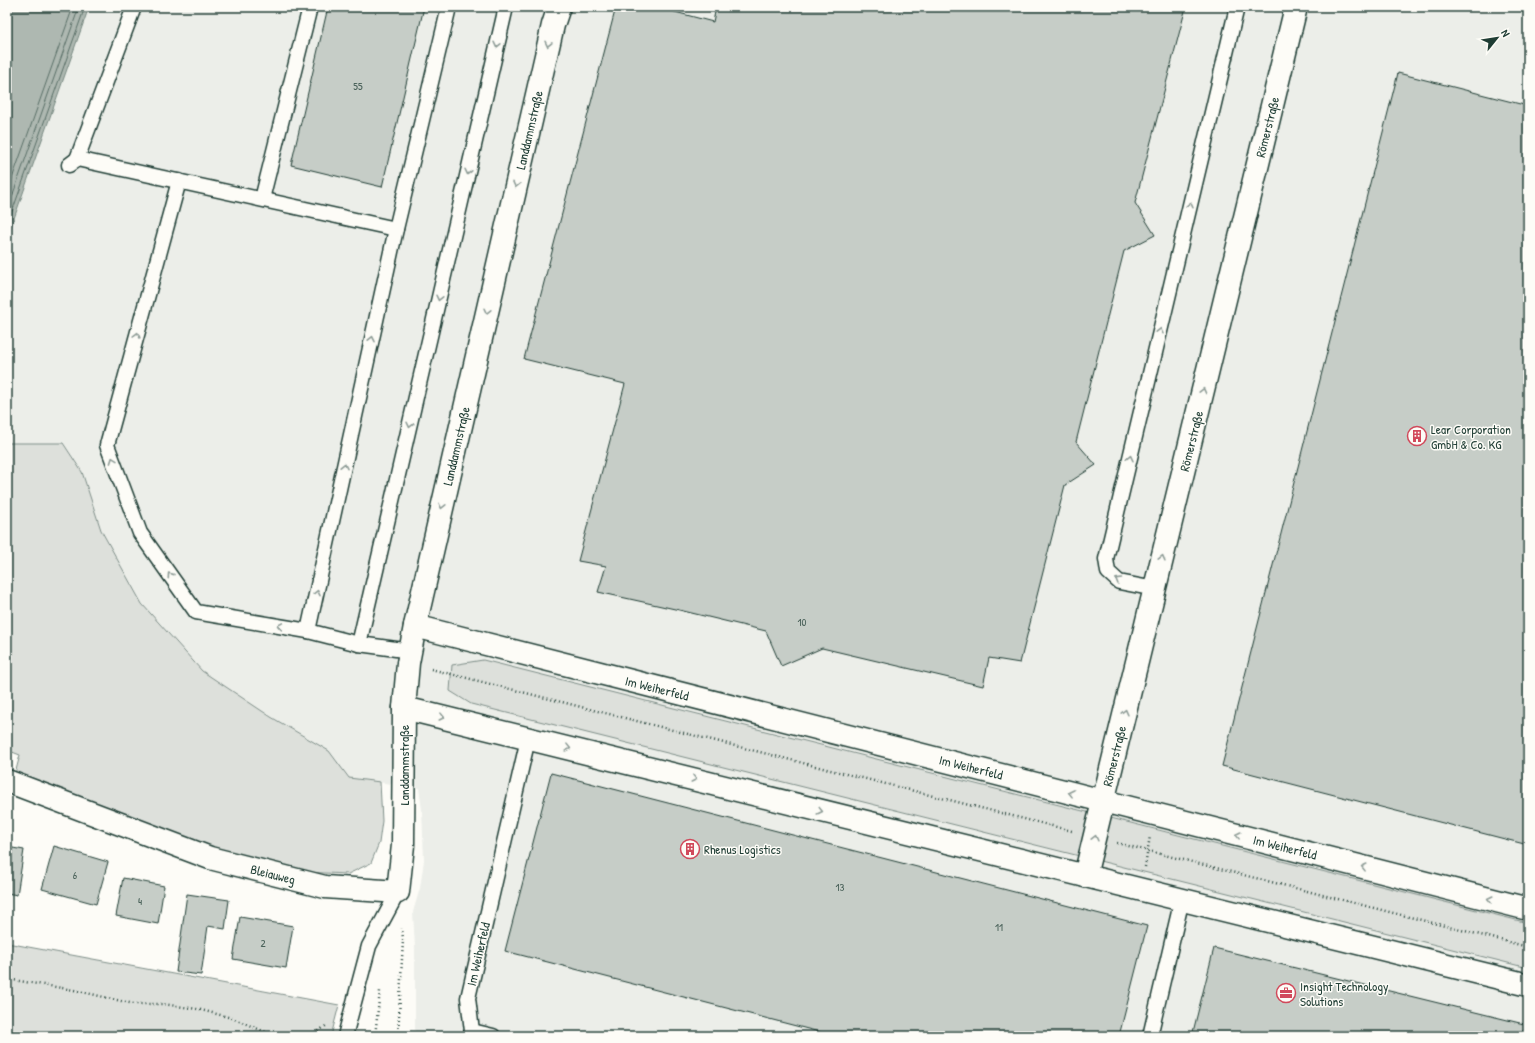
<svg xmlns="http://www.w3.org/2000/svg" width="1535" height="1043" font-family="'Patrick Hand',sans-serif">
<rect width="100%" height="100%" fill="#fdfcf7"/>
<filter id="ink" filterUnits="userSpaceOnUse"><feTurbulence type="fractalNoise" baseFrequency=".025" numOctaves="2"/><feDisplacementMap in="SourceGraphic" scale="8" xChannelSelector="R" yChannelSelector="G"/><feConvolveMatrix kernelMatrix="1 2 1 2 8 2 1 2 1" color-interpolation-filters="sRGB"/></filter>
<g filter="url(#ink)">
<polygon fill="#eceee9" points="89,7 1528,7 1528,1036 415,1036 415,948 413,912 420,888 424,860 422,810 419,788 349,778 329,751 271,717 202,671 142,604 101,530 82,472 63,443 7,443 7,238"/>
<g fill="#dde0db" stroke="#7e8e88">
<polygon points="7,443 63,443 82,472 101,530 142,604 202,671 271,717 329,751 349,778 380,782 382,821 379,843 371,863 348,874 301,872 208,850 15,774 20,755 7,750"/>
<polygon points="483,660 1528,923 1528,968 471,704 450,691 452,665"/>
<polygon points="7,943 339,1005 331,1036 7,1036"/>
</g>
<polygon fill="#aeb8b1" stroke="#75877f" points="7,7 89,7 7,238"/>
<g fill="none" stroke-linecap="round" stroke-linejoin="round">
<g stroke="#586e66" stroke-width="1">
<polyline points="7,193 73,7"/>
<polyline points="7,211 79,7"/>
<polyline points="7,226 85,7"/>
</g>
</g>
<g fill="#c6cdc7" stroke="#1f3d34">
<polygon points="328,7 424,7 382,187 291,165"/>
<polygon points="616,7 656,7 713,22 716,7 1186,7 1135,203 1155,235 1124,251 1076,442 1096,465 1065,485 1020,663 989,658 983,686 822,648 781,666 766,631 675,609 598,592 606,566 578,561 625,384 524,359"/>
<polygon points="1398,73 1528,106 1528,845 1222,766"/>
<polygon points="551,773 1147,926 1119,1036 835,1036 505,951"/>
<polygon points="54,846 108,862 96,904 42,889"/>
<polygon points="7,847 24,850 17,895 7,893"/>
<polygon points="123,878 164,886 158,924 116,916"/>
<polygon points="187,894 229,900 225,929 208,926 201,975 176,972"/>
<polygon points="240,917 293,926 286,968 233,959"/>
<polygon points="1214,948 1528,1025 1528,1036 1192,1036"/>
</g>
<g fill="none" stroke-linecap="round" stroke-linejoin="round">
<g stroke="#1f3d34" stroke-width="17">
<g id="lane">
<polyline points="77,159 134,7"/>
<polyline points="69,165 77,159 396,229"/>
<polyline points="179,181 107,445 140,533 196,612 308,631 359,644 411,651"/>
<polyline points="262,199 310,7"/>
<polyline points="1155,589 1119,582 1108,572 1106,559 1237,7"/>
<polyline points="308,631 396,229 449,7"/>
<polyline points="359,644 506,7"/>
<polyline points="472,1031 493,1036"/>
<polyline points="345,1036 369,946 398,892"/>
<polyline points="470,1036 472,1031 468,998 528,739"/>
<polyline points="1150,1036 1182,899"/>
</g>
</g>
<g stroke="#1f3d34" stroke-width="25">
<g id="street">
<polyline points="415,626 1528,909"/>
<polyline points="404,708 1528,985"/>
<polyline points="7,781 210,858 325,887 398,892 403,845 404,708 408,663 415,626 553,25 559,7"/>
<polyline points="1085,876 1296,7"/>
</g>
</g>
<g stroke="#1f3d34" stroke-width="2.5" stroke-dasharray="1 3" stroke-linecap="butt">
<polyline points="431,669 1072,831"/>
<polyline points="1117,843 1528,947"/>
<polyline points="1145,867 1150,836"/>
<polyline points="7,979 74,990 134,1004 163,1004 197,1009 232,1018 275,1036"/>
<polyline points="312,1036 327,1025"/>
<polyline points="375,1036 380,991"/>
<polyline points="398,1036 403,940 402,928"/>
</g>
<use href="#lane" stroke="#fdfcf7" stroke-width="14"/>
<use href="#street" stroke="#fdfcf7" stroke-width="22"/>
</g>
<defs><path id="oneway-chevron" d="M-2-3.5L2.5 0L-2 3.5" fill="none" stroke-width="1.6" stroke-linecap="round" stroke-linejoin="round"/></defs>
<g stroke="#8e9c96">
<use href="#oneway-chevron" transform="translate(548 44) rotate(103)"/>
<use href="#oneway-chevron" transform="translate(497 45) rotate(103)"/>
<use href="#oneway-chevron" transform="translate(468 172) rotate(103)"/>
<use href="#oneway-chevron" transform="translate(516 185) rotate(103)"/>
<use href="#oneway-chevron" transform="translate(1190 205) rotate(-77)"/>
<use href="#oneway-chevron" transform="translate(439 298) rotate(103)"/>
<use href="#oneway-chevron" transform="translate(487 311) rotate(103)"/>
<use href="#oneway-chevron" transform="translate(1160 331) rotate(-77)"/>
<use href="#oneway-chevron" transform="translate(137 335) rotate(-75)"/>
<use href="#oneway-chevron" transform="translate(372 339) rotate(-78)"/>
<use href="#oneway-chevron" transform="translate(1203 391) rotate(-76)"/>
<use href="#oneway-chevron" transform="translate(410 425) rotate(103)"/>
<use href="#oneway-chevron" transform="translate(1130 458) rotate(-77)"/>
<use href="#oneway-chevron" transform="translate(113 460) rotate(-110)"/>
<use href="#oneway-chevron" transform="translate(344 466) rotate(-78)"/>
<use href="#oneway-chevron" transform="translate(442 506) rotate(103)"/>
<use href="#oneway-chevron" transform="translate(1162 558) rotate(-76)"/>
<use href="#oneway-chevron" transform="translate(170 575) rotate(-125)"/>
<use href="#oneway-chevron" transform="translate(1118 580) rotate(-149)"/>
<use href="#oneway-chevron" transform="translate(317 593) rotate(-78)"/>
<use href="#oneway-chevron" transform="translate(280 626) rotate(-170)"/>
<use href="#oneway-chevron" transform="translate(1125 712) rotate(-76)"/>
<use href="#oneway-chevron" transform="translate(442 717) rotate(14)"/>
<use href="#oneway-chevron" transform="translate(568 748) rotate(14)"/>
<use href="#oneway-chevron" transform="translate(694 779) rotate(14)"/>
<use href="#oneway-chevron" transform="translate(1071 793) rotate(-166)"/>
<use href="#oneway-chevron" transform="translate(820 811) rotate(14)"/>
<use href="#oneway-chevron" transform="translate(1238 835) rotate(-166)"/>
<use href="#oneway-chevron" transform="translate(1095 838) rotate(-76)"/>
<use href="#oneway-chevron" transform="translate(1364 867) rotate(-166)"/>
<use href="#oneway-chevron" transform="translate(1490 899) rotate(-166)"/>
</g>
</g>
<defs>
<g id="building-ring" transform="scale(1)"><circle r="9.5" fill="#fdfcf7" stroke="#d1495b" stroke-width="1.5"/><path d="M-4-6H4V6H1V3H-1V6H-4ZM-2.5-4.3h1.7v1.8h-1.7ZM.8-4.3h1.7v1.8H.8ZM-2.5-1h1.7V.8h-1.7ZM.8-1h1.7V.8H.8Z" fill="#d1495b"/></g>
<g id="office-ring" transform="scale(1)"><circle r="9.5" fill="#fdfcf7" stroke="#d1495b" stroke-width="1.5"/><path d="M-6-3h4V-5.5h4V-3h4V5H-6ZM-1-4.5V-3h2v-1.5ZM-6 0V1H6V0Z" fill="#d1495b"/></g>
</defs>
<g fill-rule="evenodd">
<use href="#building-ring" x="1417" y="436"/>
<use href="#building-ring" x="690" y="849"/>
<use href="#office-ring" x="1286" y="993"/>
</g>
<g text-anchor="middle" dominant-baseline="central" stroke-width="3" stroke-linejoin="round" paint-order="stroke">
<g font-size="11" fill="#496159">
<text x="358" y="86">55</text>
<text x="802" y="622">10</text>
<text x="75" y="875">6</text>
<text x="840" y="887">13</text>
<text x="140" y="901">4</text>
<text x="999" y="927">11</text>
<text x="263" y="943">2</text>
</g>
<g font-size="13" fill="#1f3d34" stroke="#fdfcf7">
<text transform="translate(1267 127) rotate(-76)">Römerstraße</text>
<text transform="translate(529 130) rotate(-77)">Landdammstraße</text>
<text transform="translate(1191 441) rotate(-76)">Römerstraße</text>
<text transform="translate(456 446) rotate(-77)">Landdammstraße</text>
<text transform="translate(657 688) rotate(14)">Im Weiherfeld</text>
<text transform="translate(1114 756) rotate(-76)">Römerstraße</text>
<text transform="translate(404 765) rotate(-90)">Landdammstraße</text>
<text transform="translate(971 767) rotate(14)">Im Weiherfeld</text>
<text transform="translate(1285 847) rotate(14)">Im Weiherfeld</text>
<text transform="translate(273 874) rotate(14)">Bleiauweg</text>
<text transform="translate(478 954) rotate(-77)">Im Weiherfeld</text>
</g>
<g font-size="13" fill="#1f3d34" stroke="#fdfcf7" text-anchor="start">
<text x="1431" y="429">Lear Corporation<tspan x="1431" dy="15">GmbH &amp; Co. KG</tspan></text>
<text x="704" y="849">Rhenus Logistics</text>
<text x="1300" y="986">Insight Technology<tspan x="1300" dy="15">Solutions</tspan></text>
</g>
</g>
<rect width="1535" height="1043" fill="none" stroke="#fdfcf7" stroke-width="24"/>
<rect x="12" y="12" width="1511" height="1019" fill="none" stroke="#1f3d34" stroke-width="1.5" filter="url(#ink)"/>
<g transform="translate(1497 38) rotate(60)" stroke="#fdfcf7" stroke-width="3" paint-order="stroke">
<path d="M0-3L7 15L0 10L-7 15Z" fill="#1f3d34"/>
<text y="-6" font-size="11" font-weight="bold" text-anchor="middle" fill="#1f3d34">N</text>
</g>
</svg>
